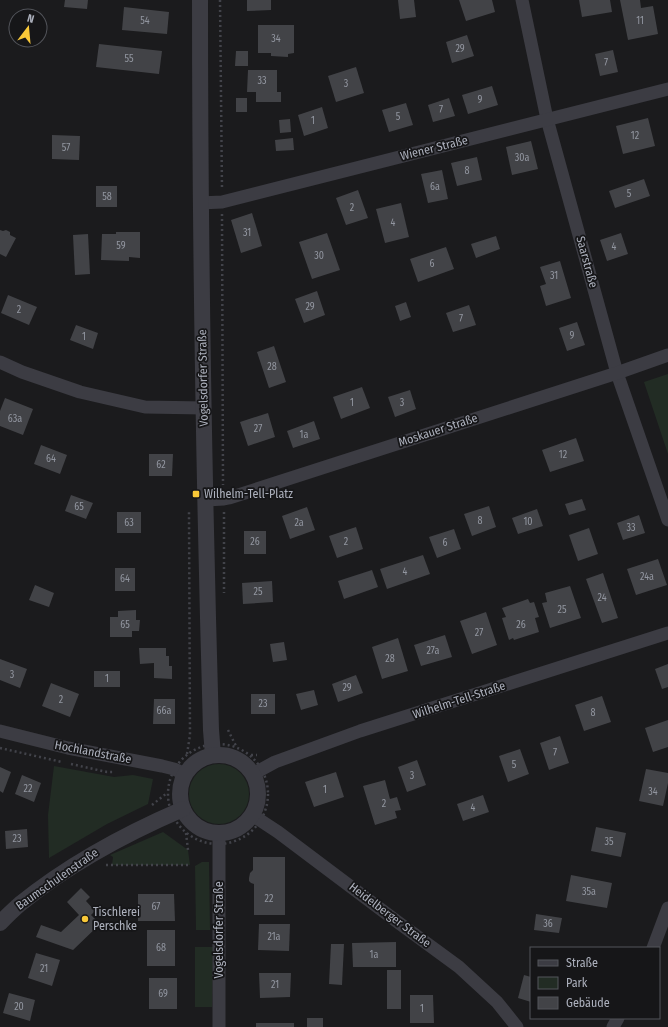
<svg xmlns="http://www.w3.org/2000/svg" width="668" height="1027" font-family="'Fira Sans Condensed',sans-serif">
<rect width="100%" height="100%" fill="#1b1b1d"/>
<g fill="#222c24">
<polygon points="668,374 668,454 644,382"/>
<circle cx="219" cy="794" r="30"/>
<polygon points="54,766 114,777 133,775 153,779 148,804 107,824 49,858 48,815"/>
<polygon points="163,832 188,850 190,865 112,865 113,857 110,855"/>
<polygon points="202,862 209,862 210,930 196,930 195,866"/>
<polygon points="195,947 213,947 212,1007 195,1007"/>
</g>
<g fill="#424347">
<polygon points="65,0 88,0 87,9 64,7"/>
<polygon points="247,0 271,0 271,10 247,11"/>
<polygon points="398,0 414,0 416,17 400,19"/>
<polygon points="459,0 492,0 495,12 466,21"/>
<polygon points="579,0 610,0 612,12 582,17"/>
<polygon points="620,0 640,0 641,8 653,6 658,34 628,40"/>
<polygon points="124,7 169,12 167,34 122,30"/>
<polygon points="258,25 294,25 294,53 288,54 288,57 271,56 271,53 258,53"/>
<polygon points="467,35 474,56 452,63 446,42"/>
<polygon points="99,44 162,51 159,74 96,67"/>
<polygon points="613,50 618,72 600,76 595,54"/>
<polygon points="236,51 248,51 248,66 235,66"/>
<polygon points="356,67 364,93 336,102 328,76"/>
<polygon points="248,70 277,70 277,92 281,92 281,102 256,102 256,92 247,92"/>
<polygon points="492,86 498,105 468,114 462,95"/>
<rect x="236" y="98" width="11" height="14"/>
<polygon points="449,98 455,116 433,122 428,105"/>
<polygon points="406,103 413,125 389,132 382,110"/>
<polygon points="322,107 328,128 304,136 298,115"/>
<polygon points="648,118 655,146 623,154 616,126"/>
<polygon points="290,119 291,132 280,133 279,120"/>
<polygon points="52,135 80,136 79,160 52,159"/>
<polygon points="293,138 294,150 276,151 275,140"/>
<polygon points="531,141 538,169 512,175 506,147"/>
<polygon points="477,157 482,180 457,186 451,163"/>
<polygon points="442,170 448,199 428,203 421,174"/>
<polygon points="644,179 650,196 615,208 609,191"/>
<rect x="96" y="186" width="21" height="21"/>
<polygon points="358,190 368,218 346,225 336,198"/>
<polygon points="401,203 409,237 385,243 376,209"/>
<polygon points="252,213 262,246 241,253 231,220"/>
<polygon points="0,230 3,231 6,230 10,232 10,235 16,238 6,257 0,254"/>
<polygon points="116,232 140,232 140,258 129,257 129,261 101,260 102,234 116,234"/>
<polygon points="327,233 340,270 312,279 299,242"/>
<polygon points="621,233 628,254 607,261 600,240"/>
<polygon points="88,234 90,274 75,275 73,235"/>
<polygon points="496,236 500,249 476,258 471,244"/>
<polygon points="446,247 454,269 418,282 410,259"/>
<polygon points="560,261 571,298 546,306 540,286 546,284 540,267"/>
<polygon points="317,291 325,315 304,323 295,299"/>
<polygon points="8,295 37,307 29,325 1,313"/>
<polygon points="406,302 411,317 400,321 395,306"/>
<polygon points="469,305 476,325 453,332 446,313"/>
<polygon points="577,322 585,345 567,351 559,328"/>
<polygon points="76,325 98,333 93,349 70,340"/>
<polygon points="274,346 286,382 269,388 257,352"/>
<polygon points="362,387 370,408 341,419 333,397"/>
<polygon points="410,390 416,409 395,417 388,397"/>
<polygon points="5,398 33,409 23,435 0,426 0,411"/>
<polygon points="268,413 275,437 248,446 240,422"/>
<polygon points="314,421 320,439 293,448 287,431"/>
<polygon points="576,438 584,461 550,472 542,450"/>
<polygon points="41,445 67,455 60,474 34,464"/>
<polygon points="149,454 173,454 172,476 149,476"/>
<polygon points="71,495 93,503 86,519 65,511"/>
<polygon points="582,499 586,510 569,515 565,504"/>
<polygon points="489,506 496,527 472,536 464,514"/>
<polygon points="307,507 315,530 290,539 282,516"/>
<polygon points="537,509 543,526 518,534 512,518"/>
<rect x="117" y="512" width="24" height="21"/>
<polygon points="639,515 645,533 623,540 617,523"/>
<polygon points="356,527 363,549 337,558 329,536"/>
<polygon points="589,528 598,554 578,561 569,535"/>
<polygon points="454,529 461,549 437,558 429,537"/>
<rect x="244" y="531" width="22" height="23"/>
<polygon points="423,555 430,574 387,589 380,569"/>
<polygon points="658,559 667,585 636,595 627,569"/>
<rect x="115" y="568" width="20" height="23"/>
<polygon points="372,570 378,587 344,599 338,581"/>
<polygon points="603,573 618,618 602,623 586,579"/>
<polygon points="272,581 273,602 243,604 242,583"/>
<polygon points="35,585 54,593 49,607 29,600"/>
<polygon points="570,586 581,618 550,628 542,603 547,602 545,593"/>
<polygon points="528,599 530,603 534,602 539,617 535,618 539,632 514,640 513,638 509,640 502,618 506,617 502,608"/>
<polygon points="136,610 136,620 140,620 139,631 132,631 132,637 110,637 110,617 118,617 118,611"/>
<polygon points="486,612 497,645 472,654 460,621"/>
<polygon points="445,635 452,657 421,666 414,645"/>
<polygon points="398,638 408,671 382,679 372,647"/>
<polygon points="284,642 287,660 273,662 270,644"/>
<polygon points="139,648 166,648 166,656 169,656 169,666 172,666 172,679 154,678 154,663 140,664"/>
<polygon points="0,659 27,669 20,688 0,680"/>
<polygon points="668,664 668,687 662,689 655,669"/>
<rect x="94" y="671" width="26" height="16"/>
<polygon points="356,675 363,693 338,702 332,684"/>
<polygon points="51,683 79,694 70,717 42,706"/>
<polygon points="314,690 318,705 301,710 296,694"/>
<rect x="251" y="694" width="24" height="20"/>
<polygon points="602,696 611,722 584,731 575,705"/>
<polygon points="154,699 175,699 175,724 153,724"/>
<polygon points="668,720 668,747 653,752 645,728"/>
<polygon points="560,736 569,763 549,770 540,743"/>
<polygon points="520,749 529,774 508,782 499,756"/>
<polygon points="417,760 426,785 407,792 398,767"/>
<polygon points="0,767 11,772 3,793 0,791"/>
<polygon points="646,769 668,773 668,783 663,806 639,801"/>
<polygon points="336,772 344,797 314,807 305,782"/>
<polygon points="22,775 41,783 34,802 15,794"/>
<polygon points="385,780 390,799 397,797 401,810 395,811 397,818 375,825 363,786"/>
<polygon points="483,795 489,812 463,821 457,804"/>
<polygon points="596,827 626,833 621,857 591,851"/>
<polygon points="27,829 28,847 6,849 5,831"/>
<polygon points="253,857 285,857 285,915 254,915 254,884 251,883 249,881 249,878 250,873 253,870"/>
<polygon points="571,875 612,883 607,908 566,901"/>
<polygon points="81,888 90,897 86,901 95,911 91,915 100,924 73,950 36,937 41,925 61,932 79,915 67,902"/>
<polygon points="138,894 174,894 175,921 138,921"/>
<polygon points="536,914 562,918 559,933 534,930"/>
<polygon points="259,924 290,924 289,951 258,950"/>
<rect x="147" y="930" width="28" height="36"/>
<polygon points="396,942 396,967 353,967 352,943"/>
<polygon points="331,944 344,944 342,985 329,984"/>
<polygon points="36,953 60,960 52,986 28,978"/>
<rect x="387" y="970" width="14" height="39"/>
<polygon points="259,973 291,973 290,997 260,998"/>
<polygon points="524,975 531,977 531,1002 518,998"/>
<rect x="149" y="978" width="28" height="31"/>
<polygon points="9,993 35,1000 30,1021 3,1013"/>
<polygon points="410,995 433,995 434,1023 410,1023"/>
<rect x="307" y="1018" width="16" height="9"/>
<rect x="256" y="1023" width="38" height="4"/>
</g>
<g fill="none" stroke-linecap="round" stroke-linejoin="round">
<g stroke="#42434a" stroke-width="2.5" stroke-dasharray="2 3" stroke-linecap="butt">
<polyline points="220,0 222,189"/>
<polyline points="222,214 223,485"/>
<polyline points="224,512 224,593"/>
<polyline points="228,730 236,746"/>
<circle cx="218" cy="794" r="50"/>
<polyline points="0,748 62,762"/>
<polyline points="187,754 190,735 189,512"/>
<polyline points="251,755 257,755"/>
<polyline points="71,764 107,772 113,772"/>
<polyline points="152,805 167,793"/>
<polyline points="186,833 188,850"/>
<polyline points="106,865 190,865"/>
</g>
<g stroke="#3c3c43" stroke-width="13">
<polyline points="522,0 547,119 617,373 668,520"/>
<polyline points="200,203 222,202 668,89"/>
<polyline points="0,362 22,372 80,392 145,407 204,408"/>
<polyline points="206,500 224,499 229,498 617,373 668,355"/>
<polyline points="0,731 68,748 162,766 174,769 185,774"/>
<polyline points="253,774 275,762 360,731 668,633"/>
<polyline points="252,815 278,832 399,923 459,967 497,1002 517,1027"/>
<polyline points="219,833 219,1027"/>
<polyline points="653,948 668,908"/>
<polyline points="613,1027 618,1018"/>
</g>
<g stroke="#3c3c43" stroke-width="16">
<path d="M 200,0 C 200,243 204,486 211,730 L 213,755"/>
<circle cx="219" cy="794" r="39"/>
<path d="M 0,923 C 6,917 13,910 20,904 C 69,864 125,834 183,809"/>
</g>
</g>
<g fill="#f9c838" stroke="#161618" stroke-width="1.5">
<rect x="192" y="490" width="8" height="8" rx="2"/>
<circle cx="85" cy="919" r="4"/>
</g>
<g text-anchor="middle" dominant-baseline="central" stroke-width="3.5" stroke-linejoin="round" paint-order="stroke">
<g font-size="10" fill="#9296a0">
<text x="145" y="21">54</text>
<text x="640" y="21">11</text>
<text x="276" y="39">34</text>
<text x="460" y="49">29</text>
<text x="129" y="59">55</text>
<text x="606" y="63">7</text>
<text x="262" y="81">33</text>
<text x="346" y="84">3</text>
<text x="480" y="100">9</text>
<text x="441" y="110">7</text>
<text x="398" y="117">5</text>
<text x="313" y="121">1</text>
<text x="635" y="136">12</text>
<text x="66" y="148">57</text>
<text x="522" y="158">30a</text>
<text x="467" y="171">8</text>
<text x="435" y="187">6a</text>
<text x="629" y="194">5</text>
<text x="107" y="197">58</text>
<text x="352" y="208">2</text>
<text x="393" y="223">4</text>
<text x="247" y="233">31</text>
<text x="121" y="246">59</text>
<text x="614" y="247">4</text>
<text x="319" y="256">30</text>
<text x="432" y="264">6</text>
<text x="554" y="276">31</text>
<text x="310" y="307">29</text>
<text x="19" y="310">2</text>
<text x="461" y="319">7</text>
<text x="572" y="336">9</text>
<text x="84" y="337">1</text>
<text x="272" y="367">28</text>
<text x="352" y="403">1</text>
<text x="402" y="403">3</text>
<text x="15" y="419">63a</text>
<text x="258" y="429">27</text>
<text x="304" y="435">1a</text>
<text x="563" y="455">12</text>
<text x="51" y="459">64</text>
<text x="161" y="465">62</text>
<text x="79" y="507">65</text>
<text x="480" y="521">8</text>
<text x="528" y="522">10</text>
<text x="129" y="523">63</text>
<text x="299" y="523">2a</text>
<text x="631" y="528">33</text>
<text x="255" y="542">26</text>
<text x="346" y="542">2</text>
<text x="445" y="543">6</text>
<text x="405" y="572">4</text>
<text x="647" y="577">24a</text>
<text x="125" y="579">64</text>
<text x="258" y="592">25</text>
<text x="602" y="598">24</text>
<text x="562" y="610">25</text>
<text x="125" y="625">65</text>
<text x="521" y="625">26</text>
<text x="479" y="633">27</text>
<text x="433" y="651">27a</text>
<text x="390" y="659">28</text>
<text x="12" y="675">3</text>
<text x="107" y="679">1</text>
<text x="347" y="688">29</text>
<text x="61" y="700">2</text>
<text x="263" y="704">23</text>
<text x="164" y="711">66a</text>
<text x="593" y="713">8</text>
<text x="555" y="753">7</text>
<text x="514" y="765">5</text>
<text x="412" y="776">3</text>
<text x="28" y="789">22</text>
<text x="325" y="790">1</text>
<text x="653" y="792">34</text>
<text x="384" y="804">2</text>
<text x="473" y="808">4</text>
<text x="17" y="839">23</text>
<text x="609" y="842">35</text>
<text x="589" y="892">35a</text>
<text x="269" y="899">22</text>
<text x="156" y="907">67</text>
<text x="548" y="924">36</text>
<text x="274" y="937">21a</text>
<text x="161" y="948">68</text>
<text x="374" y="955">1a</text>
<text x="44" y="969">21</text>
<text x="275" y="985">21</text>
<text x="163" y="994">69</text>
<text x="19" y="1007">20</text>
<text x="422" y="1009">1</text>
</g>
<g font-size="12" fill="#adb1bd" stroke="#161618">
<text transform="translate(434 148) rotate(-14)">Wiener Straße</text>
<text transform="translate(587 262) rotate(75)">Saarstraße</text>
<text transform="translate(203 378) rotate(-91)">Vogelsdorfer Straße</text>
<text transform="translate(438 430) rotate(-18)">Moskauer Straße</text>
<text transform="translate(459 700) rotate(-18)">Wilhelm-Tell-Straße</text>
<text transform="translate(93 752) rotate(11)">Hochlandstraße</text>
<text transform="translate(57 879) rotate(-35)">Baumschulenstraße</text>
<text transform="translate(390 915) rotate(37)">Heidelberger Straße</text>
<text transform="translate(219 930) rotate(-90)">Vogelsdorfer Straße</text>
</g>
<g font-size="12" fill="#adb1bd" stroke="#161618" text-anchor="start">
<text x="204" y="494">Wilhelm-Tell-Platz</text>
<text x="93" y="912">Tischlerei<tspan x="93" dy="14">Perschke</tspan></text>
</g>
</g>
<rect x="530" y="947" width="130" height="72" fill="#161618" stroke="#52545a"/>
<rect x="538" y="960" width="20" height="6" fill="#3c3c43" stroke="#52545a"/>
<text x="566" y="967" font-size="12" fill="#adb1bd">Straße</text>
<rect x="538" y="977" width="20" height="12" fill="#222c24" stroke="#52545a"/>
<text x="566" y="987" font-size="12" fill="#adb1bd">Park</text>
<rect x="538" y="997" width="20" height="12" fill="#424347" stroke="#52545a"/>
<text x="566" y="1007" font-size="12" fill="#adb1bd">Gebäude</text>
<g transform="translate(28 28) rotate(16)"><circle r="19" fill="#161618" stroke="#52545a"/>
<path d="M0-3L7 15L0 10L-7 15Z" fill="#f9c838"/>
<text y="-6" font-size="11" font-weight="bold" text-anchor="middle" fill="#adb1bd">N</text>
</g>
</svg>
